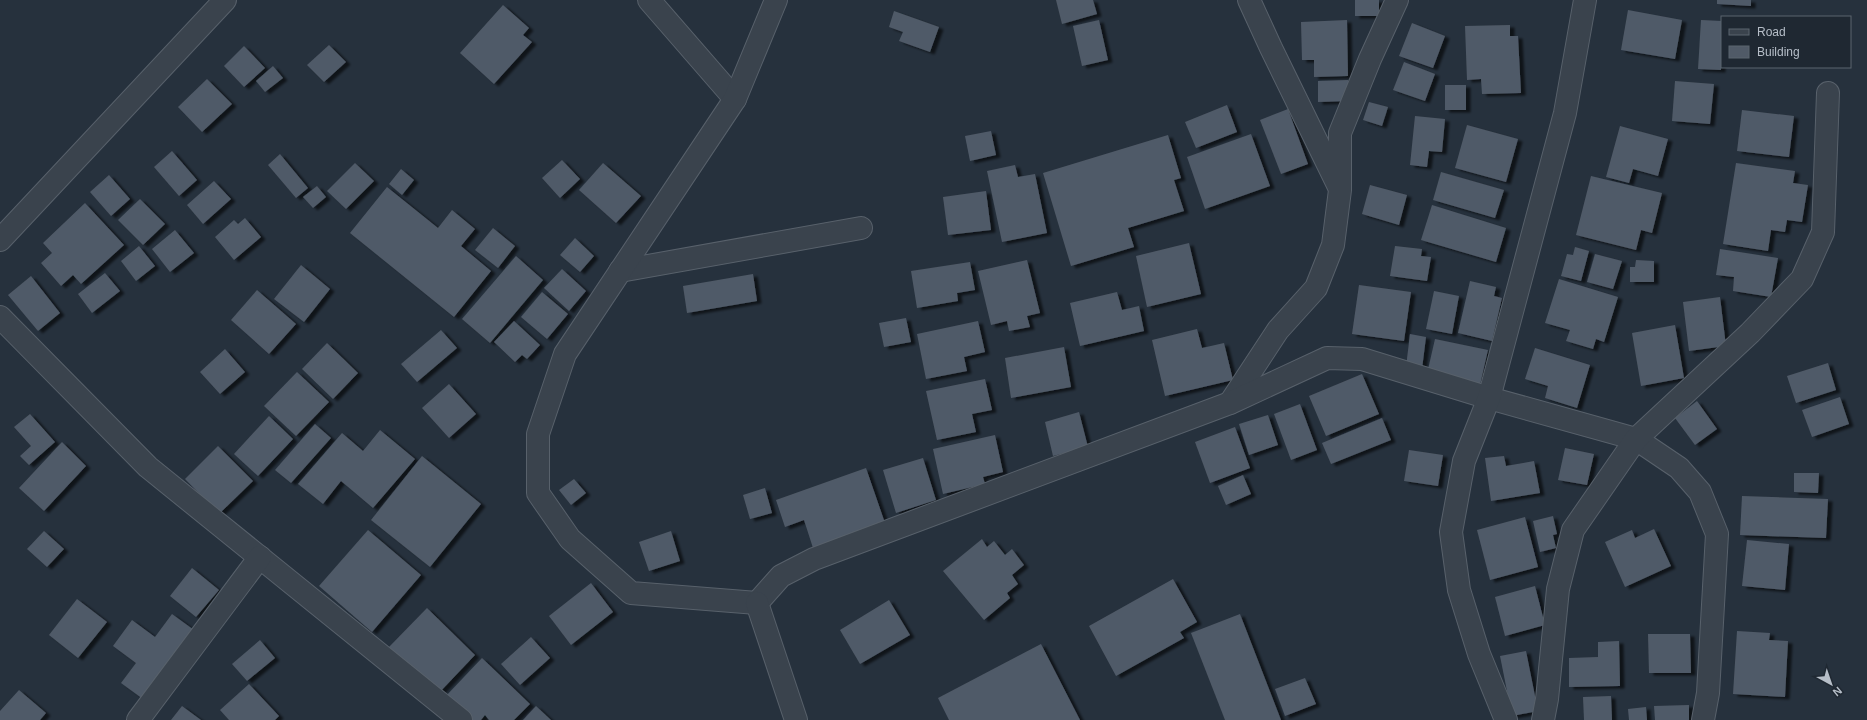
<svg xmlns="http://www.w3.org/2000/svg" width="1867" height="720" font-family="Helvetica,sans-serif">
<defs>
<filter id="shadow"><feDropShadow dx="4.5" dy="2.5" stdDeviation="1" flood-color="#0009"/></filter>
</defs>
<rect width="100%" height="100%" fill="#26313d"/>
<g fill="#505a67" filter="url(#shadow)">
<polygon points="1056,0 1093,0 1097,14 1062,24"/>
<rect x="1355" y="0" width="24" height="16"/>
<polygon points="1717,0 1751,0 1751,6 1717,4"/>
<polygon points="503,5 529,28 523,35 532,42 494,84 460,53"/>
<polygon points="1628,10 1682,20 1675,59 1621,50"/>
<polygon points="894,11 939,27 930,52 899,41 903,32 889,27"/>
<polygon points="1099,20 1108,60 1082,66 1073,26"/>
<polygon points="1347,20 1348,76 1314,77 1314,60 1302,60 1301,22"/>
<polygon points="1701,20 1722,21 1721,70 1698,69"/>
<polygon points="1412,23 1445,36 1433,68 1399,56"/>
<polygon points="1510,25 1510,36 1518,36 1521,93 1482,94 1481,79 1467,80 1465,26"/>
<polygon points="329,45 346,62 324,82 307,65"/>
<polygon points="244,46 265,68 244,87 224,66"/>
<polygon points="1404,62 1435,74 1425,101 1393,90"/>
<polygon points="273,66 283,78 265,92 256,81"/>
<polygon points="207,79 232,104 202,132 178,107"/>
<polygon points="1348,80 1349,101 1318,102 1318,81"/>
<polygon points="1675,81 1714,84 1710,124 1672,121"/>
<rect x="1445" y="85" width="21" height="25"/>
<polygon points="1369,102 1388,107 1382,126 1363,120"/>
<polygon points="1227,105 1237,132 1196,148 1185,122"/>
<polygon points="1288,109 1308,164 1281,174 1260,120"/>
<polygon points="1742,110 1794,116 1789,157 1737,151"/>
<polygon points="1415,116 1445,119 1442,152 1429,151 1427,167 1410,165"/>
<polygon points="1467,125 1518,139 1506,182 1455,168"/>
<polygon points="1620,126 1668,139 1658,176 1633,169 1629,183 1606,177"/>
<polygon points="991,131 996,155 970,161 965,136"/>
<polygon points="1251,134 1270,186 1205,209 1187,157"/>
<polygon points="1168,135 1181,178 1174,180 1184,211 1128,228 1134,247 1071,266 1043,173"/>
<polygon points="172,151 197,180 179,196 154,167"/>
<polygon points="280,154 308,188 296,198 268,165"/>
<polygon points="562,160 580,179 560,198 542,178"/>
<polygon points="355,163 374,181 346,209 327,191"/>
<polygon points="603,163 641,196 616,223 579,190"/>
<polygon points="1736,163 1795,171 1793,183 1808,185 1802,222 1787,220 1785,232 1771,230 1768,251 1723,244"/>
<polygon points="1015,165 1018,177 1035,174 1047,233 1002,242 987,171"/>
<polygon points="401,169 414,180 402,195 389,184"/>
<polygon points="1441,172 1504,190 1495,218 1433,200"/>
<polygon points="109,175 130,199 111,216 90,192"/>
<polygon points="1591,176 1662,193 1652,233 1641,230 1636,250 1576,235"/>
<polygon points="214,181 231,199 203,224 187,205"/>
<polygon points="1370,185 1407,195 1399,225 1362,214"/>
<polygon points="317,186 326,197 313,208 303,197"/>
<polygon points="387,187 438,228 452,210 475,229 461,246 491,271 454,317 350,233"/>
<polygon points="986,191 991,230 948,235 943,197"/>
<polygon points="140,199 165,224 143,245 118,220"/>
<polygon points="85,203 124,245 81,284 73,275 61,286 41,263 52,253 43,243"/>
<polygon points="1432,205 1506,228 1496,262 1421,240"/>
<polygon points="245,218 261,237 234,260 215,237 234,220 238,224"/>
<polygon points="493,228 515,246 498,268 475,250"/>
<polygon points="175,230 194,253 170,272 152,249"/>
<polygon points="575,238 594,256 580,272 560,255"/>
<polygon points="1189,243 1201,294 1147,307 1136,256"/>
<polygon points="139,246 155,266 136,281 121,261"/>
<polygon points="1395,246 1422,249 1421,256 1431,257 1427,281 1390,276"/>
<polygon points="1575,247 1589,251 1581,281 1561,276 1567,254 1573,255"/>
<polygon points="1720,249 1778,258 1771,297 1733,291 1734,277 1716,275"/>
<polygon points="1595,254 1622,261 1613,289 1587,282"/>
<polygon points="516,256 543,280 490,343 462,319"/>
<polygon points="1027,260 1040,313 1027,316 1030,327 1009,331 1007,321 991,325 978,271"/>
<polygon points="1636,260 1654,261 1654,282 1630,282 1630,267 1635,267"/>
<polygon points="970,262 975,290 957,293 958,301 917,308 911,271"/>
<polygon points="301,265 330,289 304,322 274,299"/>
<polygon points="562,269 586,291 569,311 544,288"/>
<polygon points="105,273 120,291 92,313 78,294"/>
<polygon points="753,274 757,301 687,313 683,286"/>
<polygon points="31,276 60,313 38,331 8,295"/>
<polygon points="1559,279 1618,297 1604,342 1596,339 1593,349 1566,341 1570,330 1545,323"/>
<polygon points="1470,281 1496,287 1494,296 1502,298 1492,341 1458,333"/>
<polygon points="1359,285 1411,292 1404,341 1352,334"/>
<polygon points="257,290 296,324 269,354 231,320"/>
<polygon points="1434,291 1459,296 1452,334 1426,329"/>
<polygon points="542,292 568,314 547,339 521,317"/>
<polygon points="1117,292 1122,310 1139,306 1144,331 1080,346 1070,303"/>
<polygon points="1720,297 1726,346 1689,351 1683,302"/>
<polygon points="906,318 911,342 884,347 879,323"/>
<polygon points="514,321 540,345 527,359 522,355 515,362 494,342"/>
<polygon points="978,321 985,352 964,357 967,371 926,379 917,334"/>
<polygon points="1675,325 1684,378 1641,386 1632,333"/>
<polygon points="1197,329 1202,348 1224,343 1233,380 1165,396 1152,340"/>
<polygon points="441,330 457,348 417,382 401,364"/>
<polygon points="1410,334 1426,337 1422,369 1406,367"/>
<polygon points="1435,339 1488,350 1480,385 1427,374"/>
<polygon points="327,343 358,373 333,399 302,369"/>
<polygon points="1064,347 1071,387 1011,398 1005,358"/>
<polygon points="1535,348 1590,365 1577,408 1545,398 1548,386 1525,379"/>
<polygon points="225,349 245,372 220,394 200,372"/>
<polygon points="1828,363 1836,390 1796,403 1787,376"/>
<polygon points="297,372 329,402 296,436 264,406"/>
<polygon points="1362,374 1379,414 1326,436 1309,396"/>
<polygon points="985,379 992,410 972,414 976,432 937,440 926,391"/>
<polygon points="449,384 476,414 449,438 422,408"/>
<polygon points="1840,397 1849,424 1812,437 1802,410"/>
<polygon points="1697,401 1717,429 1695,445 1675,418"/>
<polygon points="1300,404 1317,450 1291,460 1274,414"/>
<polygon points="1079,412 1088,447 1053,456 1045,422"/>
<polygon points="30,414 55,442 29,465 20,456 31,446 14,427"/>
<polygon points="1268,415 1278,445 1249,455 1239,424"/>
<polygon points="269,416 293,439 258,476 234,454"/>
<polygon points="1382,418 1391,440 1331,464 1322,443"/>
<polygon points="315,424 331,438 291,483 275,470"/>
<polygon points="1235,427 1250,468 1210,483 1195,442"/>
<polygon points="380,430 415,459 373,508 341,481 323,504 298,484 342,433 363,451"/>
<polygon points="995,435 1003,472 983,477 985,484 943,494 933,449"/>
<polygon points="62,442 86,466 44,511 19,488"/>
<polygon points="218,446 253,481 219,514 185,479"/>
<polygon points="1565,448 1594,454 1587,485 1558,480"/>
<polygon points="1409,450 1443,455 1438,486 1404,481"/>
<polygon points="422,456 481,504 430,567 371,520"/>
<polygon points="1504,456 1506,466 1534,461 1540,493 1491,501 1485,458"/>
<polygon points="923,458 936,500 896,513 883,470"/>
<polygon points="866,468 885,523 813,548 804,520 785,527 776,500"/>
<polygon points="1794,473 1819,473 1818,493 1794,492"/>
<polygon points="1243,475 1251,494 1226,505 1218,486"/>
<polygon points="574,479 586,493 571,505 559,490"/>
<polygon points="765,488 772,513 750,519 743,495"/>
<polygon points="1742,496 1828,499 1826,538 1740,535"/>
<polygon points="1553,516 1557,534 1553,535 1556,548 1540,552 1533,521"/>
<polygon points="1525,517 1538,567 1490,580 1477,530"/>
<polygon points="1654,529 1671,566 1625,587 1605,542 1632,530 1635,538"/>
<polygon points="368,530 421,575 372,632 319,586"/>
<polygon points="44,531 64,549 47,567 27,549"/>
<polygon points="671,531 680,561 649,571 639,542"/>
<polygon points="982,539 987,547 994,541 1005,555 1012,549 1024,565 1012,575 1018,584 1007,593 1010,598 984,620 943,571"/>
<polygon points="1747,540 1789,544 1785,590 1742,586"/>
<polygon points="192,568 219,590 196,617 170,596"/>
<polygon points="1173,579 1197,622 1180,632 1184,638 1116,676 1089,626"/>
<polygon points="591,583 613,612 571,645 549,616"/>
<polygon points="1535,586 1545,625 1505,636 1495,597"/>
<polygon points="77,599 107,622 78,658 49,635"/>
<polygon points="889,600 910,635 860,664 840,630"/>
<polygon points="427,608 475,655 438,694 389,647"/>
<polygon points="172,614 194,630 143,699 121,683 136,663 113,646 132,620 155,637"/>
<polygon points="1240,614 1281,720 1225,720 1191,633"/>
<polygon points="1737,631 1770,633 1769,640 1788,641 1785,697 1733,694"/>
<polygon points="1648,634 1690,634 1691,673 1649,673"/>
<polygon points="531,637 550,658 520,685 501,664"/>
<polygon points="260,640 275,658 247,681 232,664"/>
<polygon points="1619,641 1620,686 1569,687 1569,658 1598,657 1598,642"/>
<polygon points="1041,644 1080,720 949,720 938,698"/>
<polygon points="1526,651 1538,711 1512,716 1500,656"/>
<polygon points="482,658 530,704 514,720 489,720 485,715 481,720 471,720 446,696"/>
<polygon points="1305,678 1316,704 1285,716 1275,689"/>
<polygon points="249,684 279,716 275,720 229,720 220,710"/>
<polygon points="19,690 46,713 40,720 0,720 0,711"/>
<polygon points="1611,696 1612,720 1584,720 1583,697"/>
<polygon points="1689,705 1689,720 1655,720 1654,706"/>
<polygon points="182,706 201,720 171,720"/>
<polygon points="536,706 551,720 523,720"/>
<polygon points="1646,707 1647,720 1629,720 1628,709"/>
</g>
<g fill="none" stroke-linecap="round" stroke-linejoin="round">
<g stroke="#58616b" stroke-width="24">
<g id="minor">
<polyline points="649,0 735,99"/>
<polyline points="1249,0 1271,48 1338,185"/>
<polyline points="0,240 225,0"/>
<polyline points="620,271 861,228"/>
<polyline points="0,317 148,467 461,720"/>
<polyline points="1230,403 1278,330 1316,288 1333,245 1340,190 1340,133 1370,59 1397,0"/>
<polyline points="757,603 781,576 814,559 1230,403 1327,358 1362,359 1489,398 1636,439 1679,468 1700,492 1717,534 1708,693 1703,720"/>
<polyline points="757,603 631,593 570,539 538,493 538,434 565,354 735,99 776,0"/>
<polyline points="757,603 796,720"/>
<polyline points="138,720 260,557"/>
<polyline points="1506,720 1479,654 1459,590 1451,532 1464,461 1489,398 1565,113 1585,0"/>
<polyline points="1543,720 1547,699 1558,589 1573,530 1636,439 1750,333 1802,279 1823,232 1828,93"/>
</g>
</g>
<use href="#minor" stroke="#3a434d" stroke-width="22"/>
</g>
<rect x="1721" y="16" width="130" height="52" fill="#1f2832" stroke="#5b646e"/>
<rect x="1729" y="29" width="20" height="6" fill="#3a434d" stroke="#5b646e"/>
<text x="1757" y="36" font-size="12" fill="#b6bec8">Road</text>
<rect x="1729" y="46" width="20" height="12" fill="#505a67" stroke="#5b646e"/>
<text x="1757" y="56" font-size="12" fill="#b6bec8">Building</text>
<g transform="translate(1831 684) rotate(140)" stroke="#1f2832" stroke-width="3" paint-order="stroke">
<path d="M0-3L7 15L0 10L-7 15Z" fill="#b6bec8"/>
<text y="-6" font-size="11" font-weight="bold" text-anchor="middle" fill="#b6bec8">N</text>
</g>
</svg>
